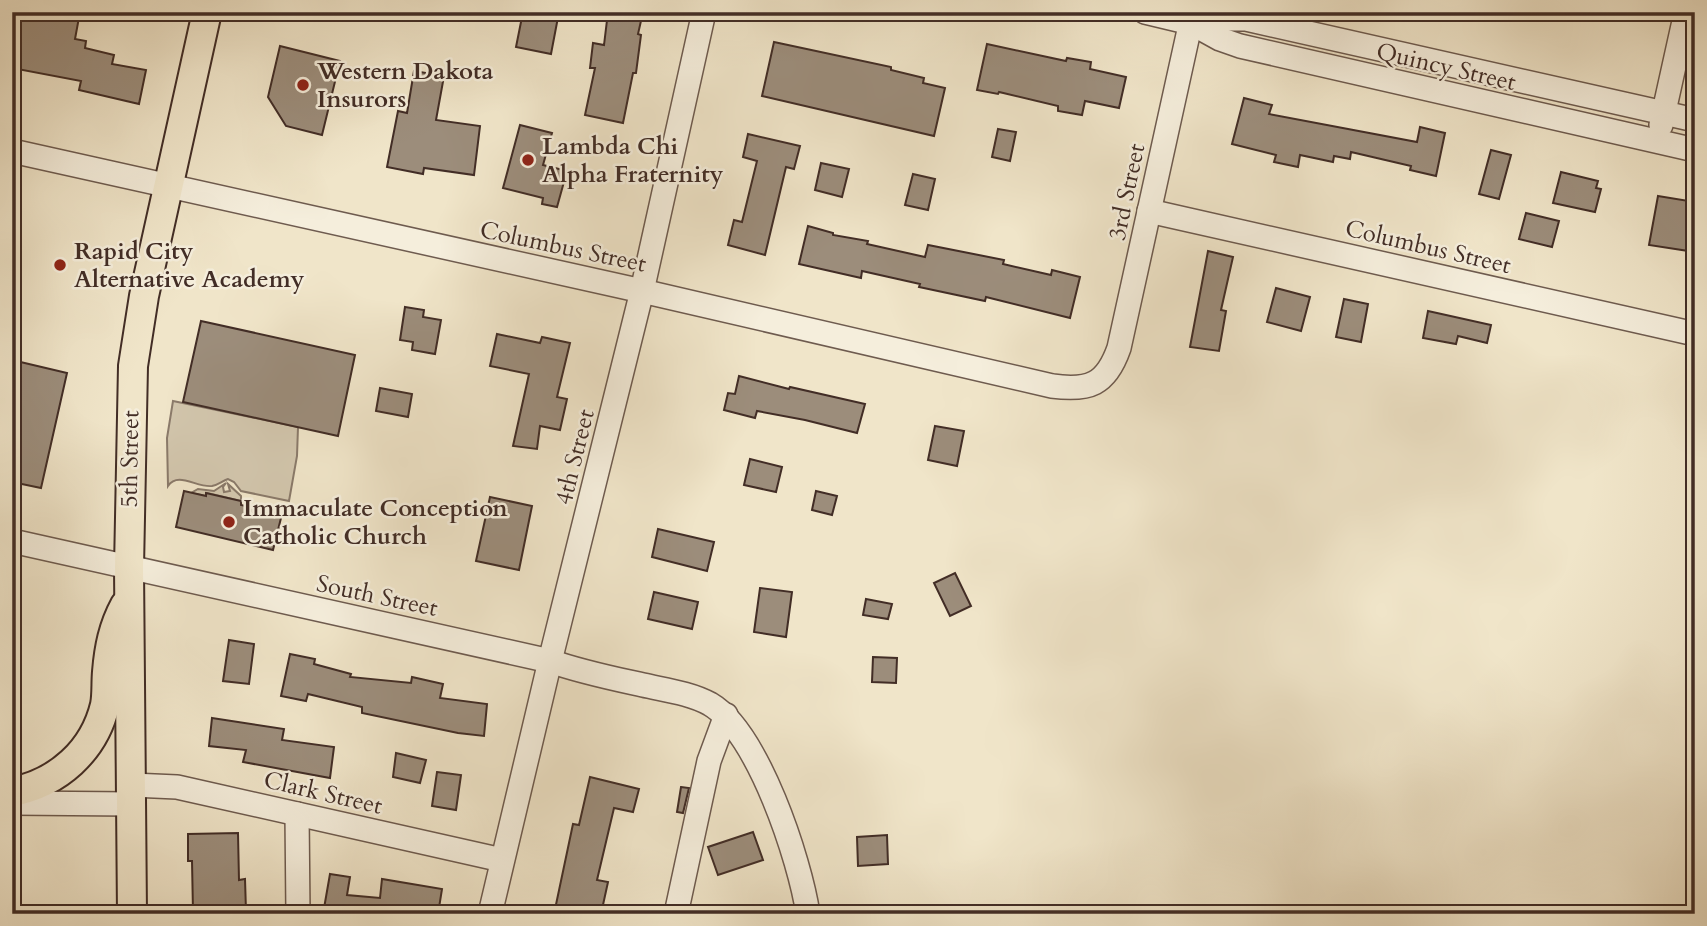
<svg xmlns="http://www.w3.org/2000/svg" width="1707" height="926" font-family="Cardo,serif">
<rect width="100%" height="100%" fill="#f0e5c9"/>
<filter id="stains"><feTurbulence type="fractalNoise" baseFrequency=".00286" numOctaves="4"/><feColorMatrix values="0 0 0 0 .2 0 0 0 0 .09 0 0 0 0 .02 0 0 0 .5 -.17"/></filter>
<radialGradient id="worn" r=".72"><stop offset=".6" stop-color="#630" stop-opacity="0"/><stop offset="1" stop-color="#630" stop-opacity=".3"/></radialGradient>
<g fill="#d2c6ad" stroke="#8a7a6a" stroke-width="2">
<path d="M 173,401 L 298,427 L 297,456 L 289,501 L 241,491 L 234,482 L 228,479 C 222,481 218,485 212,486 C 197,488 178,471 168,486 L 167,438 Z"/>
<polygon points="226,483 223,487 224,492 230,491 228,484 241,496 241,501 207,493 206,496 191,493 198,489 214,491"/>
</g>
<g fill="#9c8d7b" stroke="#422d26" stroke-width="2">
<polygon points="43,12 80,12 75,39 86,41 85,48 114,55 112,64 146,70 139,104 79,90 81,81 12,68 12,14 42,19"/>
<polygon points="523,12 559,12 551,54 516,47"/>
<polygon points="608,12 643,12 638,34 641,35 636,73 633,73 623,123 585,115 595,68 590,68 593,43 604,45"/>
<polygon points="774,42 891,67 891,70 924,78 923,83 945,88 934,136 762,96"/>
<polygon points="987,44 1066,61 1067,58 1091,62 1090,69 1126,77 1119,108 1085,101 1082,115 1058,111 1058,106 999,92 998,94 977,90"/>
<polygon points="280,46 340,61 322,135 286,126 268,97"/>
<polygon points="414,71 444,76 436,120 480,126 474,175 424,168 423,174 387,167 398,111 407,113"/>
<polygon points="1244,98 1272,105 1269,114 1417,142 1420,127 1445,133 1436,176 1410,170 1411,166 1351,152 1350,159 1334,156 1333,162 1300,155 1298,167 1274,162 1276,155 1232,144"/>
<polygon points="520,125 552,133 543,165 567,171 557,207 542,204 543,198 503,188"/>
<polygon points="998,129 1016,132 1010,161 992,157"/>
<polygon points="748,134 800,146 794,169 786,167 765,255 728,245 734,220 742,222 757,161 743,157"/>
<polygon points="1491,150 1511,155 1499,199 1479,194"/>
<polygon points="821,163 849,169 842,197 815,190"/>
<polygon points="1561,172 1598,181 1596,188 1601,189 1595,212 1553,203"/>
<polygon points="913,174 935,179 928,210 905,205"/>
<polygon points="1658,196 1695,202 1695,252 1649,245"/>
<polygon points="1526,213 1559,221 1552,247 1519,239"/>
<polygon points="808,226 833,233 833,235 868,241 867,244 925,257 928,245 1004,260 1003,264 1051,275 1052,270 1080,277 1070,318 986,297 985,301 919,287 920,284 862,271 861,278 799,264"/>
<polygon points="1208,251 1233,257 1221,310 1226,311 1219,351 1190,347"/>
<polygon points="1276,288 1310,297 1301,331 1267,322"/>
<polygon points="1344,299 1368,304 1361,342 1336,337"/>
<polygon points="405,307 424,310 423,317 441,320 435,354 412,350 413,342 400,340"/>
<polygon points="1428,311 1491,325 1487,343 1458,336 1456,344 1423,338"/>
<polygon points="201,321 355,355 338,436 183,402"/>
<polygon points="497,334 540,343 542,337 570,343 557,397 567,399 560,430 540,426 537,449 513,446 529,374 490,366"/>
<polygon points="12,360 67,373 41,488 12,482"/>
<polygon points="739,376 789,389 790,387 865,404 857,433 805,420 757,411 755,418 724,410 728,393 735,394"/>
<polygon points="380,388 412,394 408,417 376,411"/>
<polygon points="935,426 964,431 957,466 928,460"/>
<polygon points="750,459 782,467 776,492 744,485"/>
<polygon points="184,491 206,496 206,493 241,501 241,505 282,514 273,550 176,527"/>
<polygon points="816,491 837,496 832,515 812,510"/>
<polygon points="490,497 532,506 519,570 476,561"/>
<polygon points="658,529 714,542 707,571 652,557"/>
<polygon points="955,573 971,606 950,616 934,583"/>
<polygon points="760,588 792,592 786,637 754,632"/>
<polygon points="654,592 698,602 692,629 648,619"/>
<polygon points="866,599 892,604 888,619 863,615"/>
<polygon points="229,640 254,644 249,684 223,681"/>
<polygon points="290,654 315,659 314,664 351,674 350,677 411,683 412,677 443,684 440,698 487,704 484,736 458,733 362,713 362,707 308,694 306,701 281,696"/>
<polygon points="873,657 897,658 896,683 872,682"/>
<polygon points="212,718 284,729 282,740 334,747 330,778 243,762 246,750 209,746"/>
<polygon points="396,753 426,760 420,783 393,777"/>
<polygon points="437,772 461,775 456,810 432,806"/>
<polygon points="590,777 639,789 633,812 614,808 597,880 608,882 601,914 554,914 573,824 579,825"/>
<polygon points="681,787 689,788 683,813 677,812"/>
<polygon points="753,832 763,860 718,875 708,847"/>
<polygon points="238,833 239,880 245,879 246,911 193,912 192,861 188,861 188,834"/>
<polygon points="887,835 888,864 858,866 857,837"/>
<polygon points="330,874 350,877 347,895 380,898 382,879 442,889 438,914 323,914"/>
</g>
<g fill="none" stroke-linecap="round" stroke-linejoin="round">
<g stroke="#6e5b4f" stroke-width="26">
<g id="minor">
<polyline points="1145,12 1191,23 1220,39 1240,46 1695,150"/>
<polyline points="1191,23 1221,19 1246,19 1695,120"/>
<polyline points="1661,125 1686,12"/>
<path d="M 12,151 L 642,291 L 1052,386 C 1089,391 1106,385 1119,348 L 1193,12"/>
<polyline points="1149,211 1695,334"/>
<path d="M 12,541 L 550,661 C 581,672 611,678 643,685 C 665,690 690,693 710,704 C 758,732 800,860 808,914"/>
<polyline points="132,785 177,787 502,860"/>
<polyline points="12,803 131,804"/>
<polyline points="297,814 298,914"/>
<polyline points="490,914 550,661 642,291 704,12"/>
<polyline points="676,914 709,761 726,715"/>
</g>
</g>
<g stroke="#422d26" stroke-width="32">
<g id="major">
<path d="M 12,792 C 58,783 94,751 105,705 C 107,695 106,683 107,672 C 109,648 113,627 125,605"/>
<polyline points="132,914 129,568 133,366 144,296 207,12"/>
</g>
</g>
<use href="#minor" stroke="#f5eedc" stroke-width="23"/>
<use href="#major" stroke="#f0e5c9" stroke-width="28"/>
</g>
<g fill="#8f2418" stroke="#f5eedc" stroke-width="2.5">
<circle cx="303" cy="85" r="7"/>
<circle cx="528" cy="160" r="7"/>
<circle cx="60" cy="265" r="7"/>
<circle cx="229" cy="522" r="7"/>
</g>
<g text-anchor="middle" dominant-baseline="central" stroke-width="5" stroke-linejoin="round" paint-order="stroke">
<g font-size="24" fill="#422d26" stroke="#f5eedc">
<text transform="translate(1446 67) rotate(13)">Quincy Street</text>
<text transform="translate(1127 192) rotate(-78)">3rd Street</text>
<text transform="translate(563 247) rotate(12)">Columbus Street</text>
<text transform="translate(1428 247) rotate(13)">Columbus Street</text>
<text transform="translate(575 457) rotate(-76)">4th Street</text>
<text transform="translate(130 459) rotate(-89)">5th Street</text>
<text transform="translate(377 596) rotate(12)">South Street</text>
<text transform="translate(323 793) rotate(13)">Clark Street</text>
</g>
<g font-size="24" font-weight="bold" fill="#422d26" stroke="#f5eedc" text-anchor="start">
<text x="317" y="71">Western Dakota<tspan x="317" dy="28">Insurors</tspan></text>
<text x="542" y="146">Lambda Chi<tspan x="542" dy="28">Alpha Fraternity</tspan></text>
<text x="74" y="251">Rapid City<tspan x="74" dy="28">Alternative Academy</tspan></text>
<text x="243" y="508">Immaculate Conception<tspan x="243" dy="28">Catholic Church</tspan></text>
</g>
</g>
<rect width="1707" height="926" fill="none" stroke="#f0e5c9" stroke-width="42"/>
<rect x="14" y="14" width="1679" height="898" fill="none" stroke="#422d26" stroke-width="3.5"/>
<rect x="21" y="21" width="1665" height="884" fill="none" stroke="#422d26" stroke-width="2"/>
<rect width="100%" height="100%" filter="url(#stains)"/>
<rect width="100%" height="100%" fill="url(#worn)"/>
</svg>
